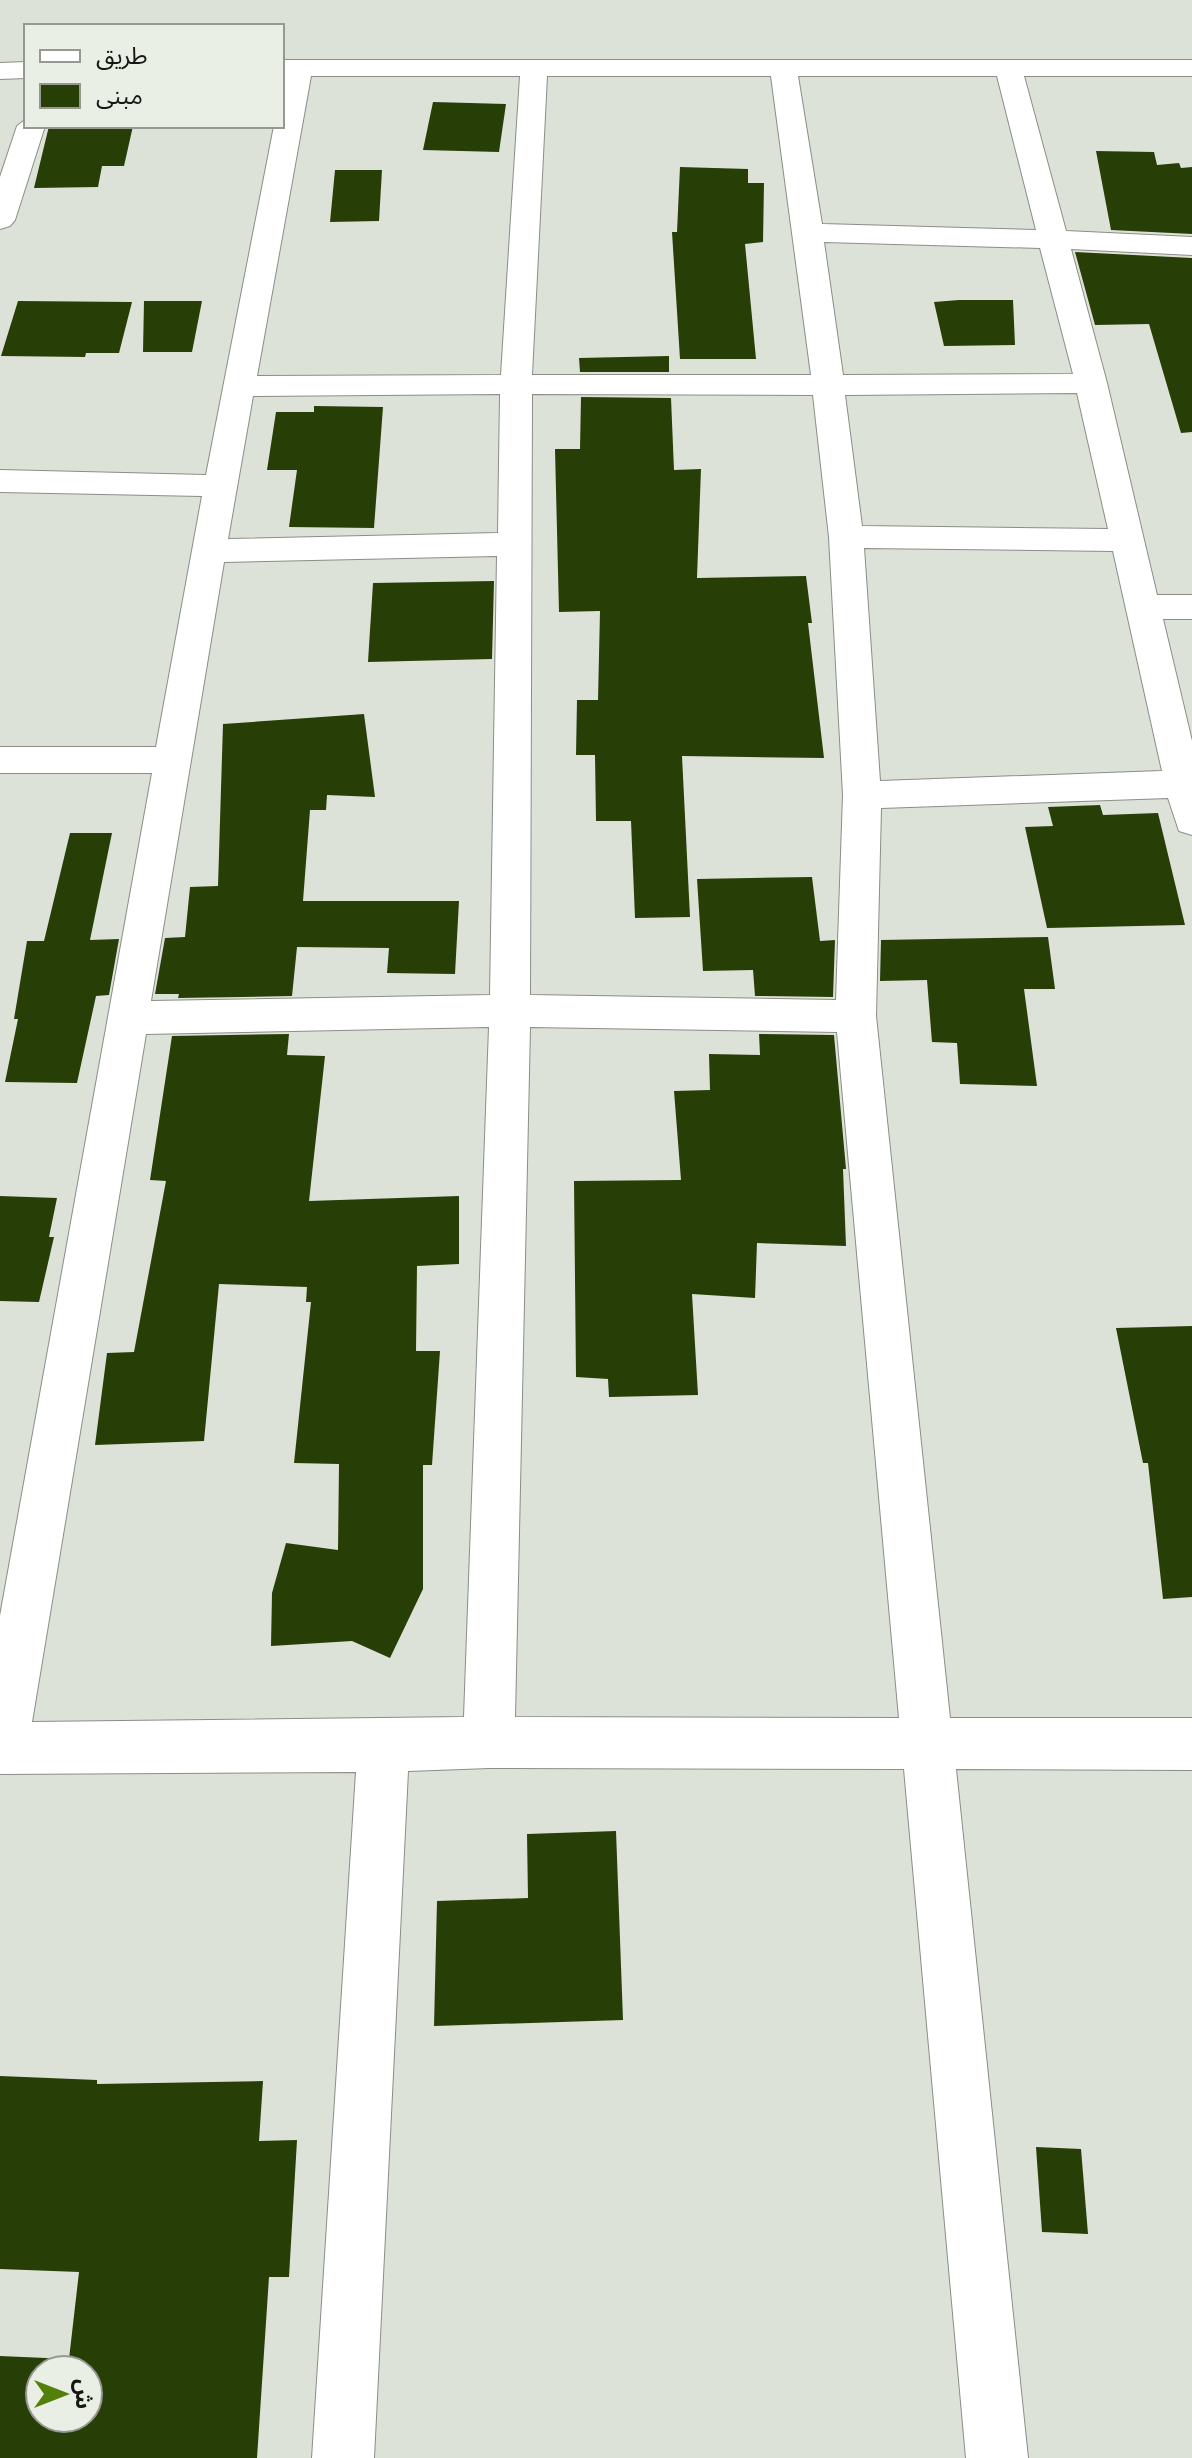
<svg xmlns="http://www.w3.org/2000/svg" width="1192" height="2458" font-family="Lato,'Noto Sans Arabic',sans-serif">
<rect width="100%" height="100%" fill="#dde2d9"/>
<g fill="#273f06" fill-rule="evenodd">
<polygon points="433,102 506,104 499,152 423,150"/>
<polygon points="49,126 133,126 124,166 102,166 98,187 34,188"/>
<polygon points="1096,151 1154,152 1157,165 1179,163 1181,168 1192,167 1192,234 1111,230"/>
<polygon points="680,167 748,169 748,183 764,183 763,242 745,244 756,359 680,359 672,232 677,232"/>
<polygon points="335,170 382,170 379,221 330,222"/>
<polygon points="1075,252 1192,258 1192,432 1181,433 1149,324 1095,325"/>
<polygon points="959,300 1013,300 1015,345 944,346 934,302"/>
<polygon points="18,301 132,302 119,353 86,353 85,357 1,356"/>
<polygon points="144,301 202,301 192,352 143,352"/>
<polygon points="669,356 669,372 580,372 579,358"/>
<polygon points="581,397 671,398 674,470 701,469 697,578 806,576 812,623 808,623 824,758 682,756 690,917 635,918 631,821 596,821 595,755 576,755 577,700 598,700 600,611 559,612 555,449 580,449"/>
<polygon points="314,406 383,407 374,528 289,527 297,470 267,470 276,412 314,412"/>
<polygon points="494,581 492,659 368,662 373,583"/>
<polygon points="364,714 375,797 327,795 326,810 310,810 303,901 459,901 455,974 387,973 389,948 297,947 292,996 178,998 179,994 155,994 165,938 185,937 190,887 218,886 223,724"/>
<polygon points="1100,805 1103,815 1158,813 1185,925 1047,928 1025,827 1053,826 1048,807"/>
<polygon points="70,833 112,833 90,940 119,939 109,995 96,996 77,1083 5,1082 18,1019 14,1019 27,941 44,941"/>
<polygon points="812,877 820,941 835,940 833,997 755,996 753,970 703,971 697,879"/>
<polygon points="1048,937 1055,989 1024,989 1037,1086 960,1084 957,1043 932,1042 927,980 880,981 881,940"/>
<polygon points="289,1034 287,1055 325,1056 309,1201 459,1196 459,1264 417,1266 416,1351 440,1351 432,1465 423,1465 423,1589 390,1658 352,1641 271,1646 272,1593 286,1543 338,1550 339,1464 294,1463 311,1302 306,1302 307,1287 219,1284 204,1441 95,1445 107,1353 134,1352 166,1181 150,1180 172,1036"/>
<polygon points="759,1034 834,1035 846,1169 843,1169 846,1246 757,1243 755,1298 692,1294 698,1395 609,1397 608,1379 576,1377 574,1181 681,1180 674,1091 710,1090 709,1054 760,1055"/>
<polygon points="0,1196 57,1198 49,1237 54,1237 39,1302 0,1301"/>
<polygon points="1192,1326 1192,1597 1163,1599 1148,1463 1143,1463 1116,1328"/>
<polygon points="616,1831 623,2020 434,2026 437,1901 528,1898 527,1834"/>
<path d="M 0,2076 L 97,2080 L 97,2084 L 263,2081 L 259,2141 L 297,2140 L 289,2277 L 269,2277 L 257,2458 L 0,2458 L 0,2356 L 69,2359 L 79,2272 L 0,2269 ZM 40,2370 L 88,2370 L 88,2418 L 40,2418 Z"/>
<polygon points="1036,2147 1081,2149 1088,2234 1042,2232"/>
</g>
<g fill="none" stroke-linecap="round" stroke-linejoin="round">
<g stroke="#8a8e86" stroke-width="2">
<g id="minor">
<path d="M 282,60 L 1192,60 L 1192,76 L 1024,76 L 1066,231 L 1192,237 L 1192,255 L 1071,249 L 1107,383 L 1157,595 L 1192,595 L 1192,619 L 1163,619 L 1192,741 L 1192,835 L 1179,831 L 1168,798 L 881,808 L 876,1016 L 950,1718 L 1192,1718 L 1192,1770 L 956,1769 L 1028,2458 L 966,2458 L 904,1769 L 489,1768 L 408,1771 L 374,2458 L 312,2458 L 356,1772 L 0,1774 L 0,1616 L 152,773 L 0,773 L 0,747 L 156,747 L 202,496 L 0,492 L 0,470 L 206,475 L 274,126 L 282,126 ZM 311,76 L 520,76 L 501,375 L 257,376 ZM 547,76 L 771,76 L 811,375 L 532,375 ZM 798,76 L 997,76 L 1036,230 L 822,224 ZM 824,242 L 1040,248 L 1073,374 L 843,375 ZM 1077,393 L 1108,529 L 862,526 L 845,395 ZM 500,394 L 498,533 L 228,539 L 253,396 ZM 532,394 L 813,395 L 829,537 L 843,795 L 836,1000 L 530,995 ZM 864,548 L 1113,551 L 1162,771 L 880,781 ZM 497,556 L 490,995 L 151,1001 L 224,562 ZM 489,1027 L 464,1717 L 32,1722 L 146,1034 ZM 530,1027 L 837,1032 L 899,1718 L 515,1717 Z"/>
<polygon points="26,62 26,78 0,79 0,63"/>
<polygon points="26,119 26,126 45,126 15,220 10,226 0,229 0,177 17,126"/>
</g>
</g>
<use href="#minor" fill="#fff" fill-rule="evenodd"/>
</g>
<rect x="24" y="24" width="260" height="104" fill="#eaefe6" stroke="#969992" stroke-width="2"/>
<rect x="40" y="50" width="40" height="12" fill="#ffffff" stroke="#969992" stroke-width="2"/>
<text x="96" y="64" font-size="24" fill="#171815">طريق</text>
<rect x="40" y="84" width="40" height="24" fill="#273f06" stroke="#969992" stroke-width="2"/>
<text x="96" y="104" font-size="24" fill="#171815">مبنى</text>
<g transform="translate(64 2394) rotate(90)"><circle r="38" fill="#eaefe6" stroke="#969992" stroke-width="2"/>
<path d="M0-6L14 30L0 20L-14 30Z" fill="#538009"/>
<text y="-12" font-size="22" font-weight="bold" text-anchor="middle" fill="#171815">ش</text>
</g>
</svg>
